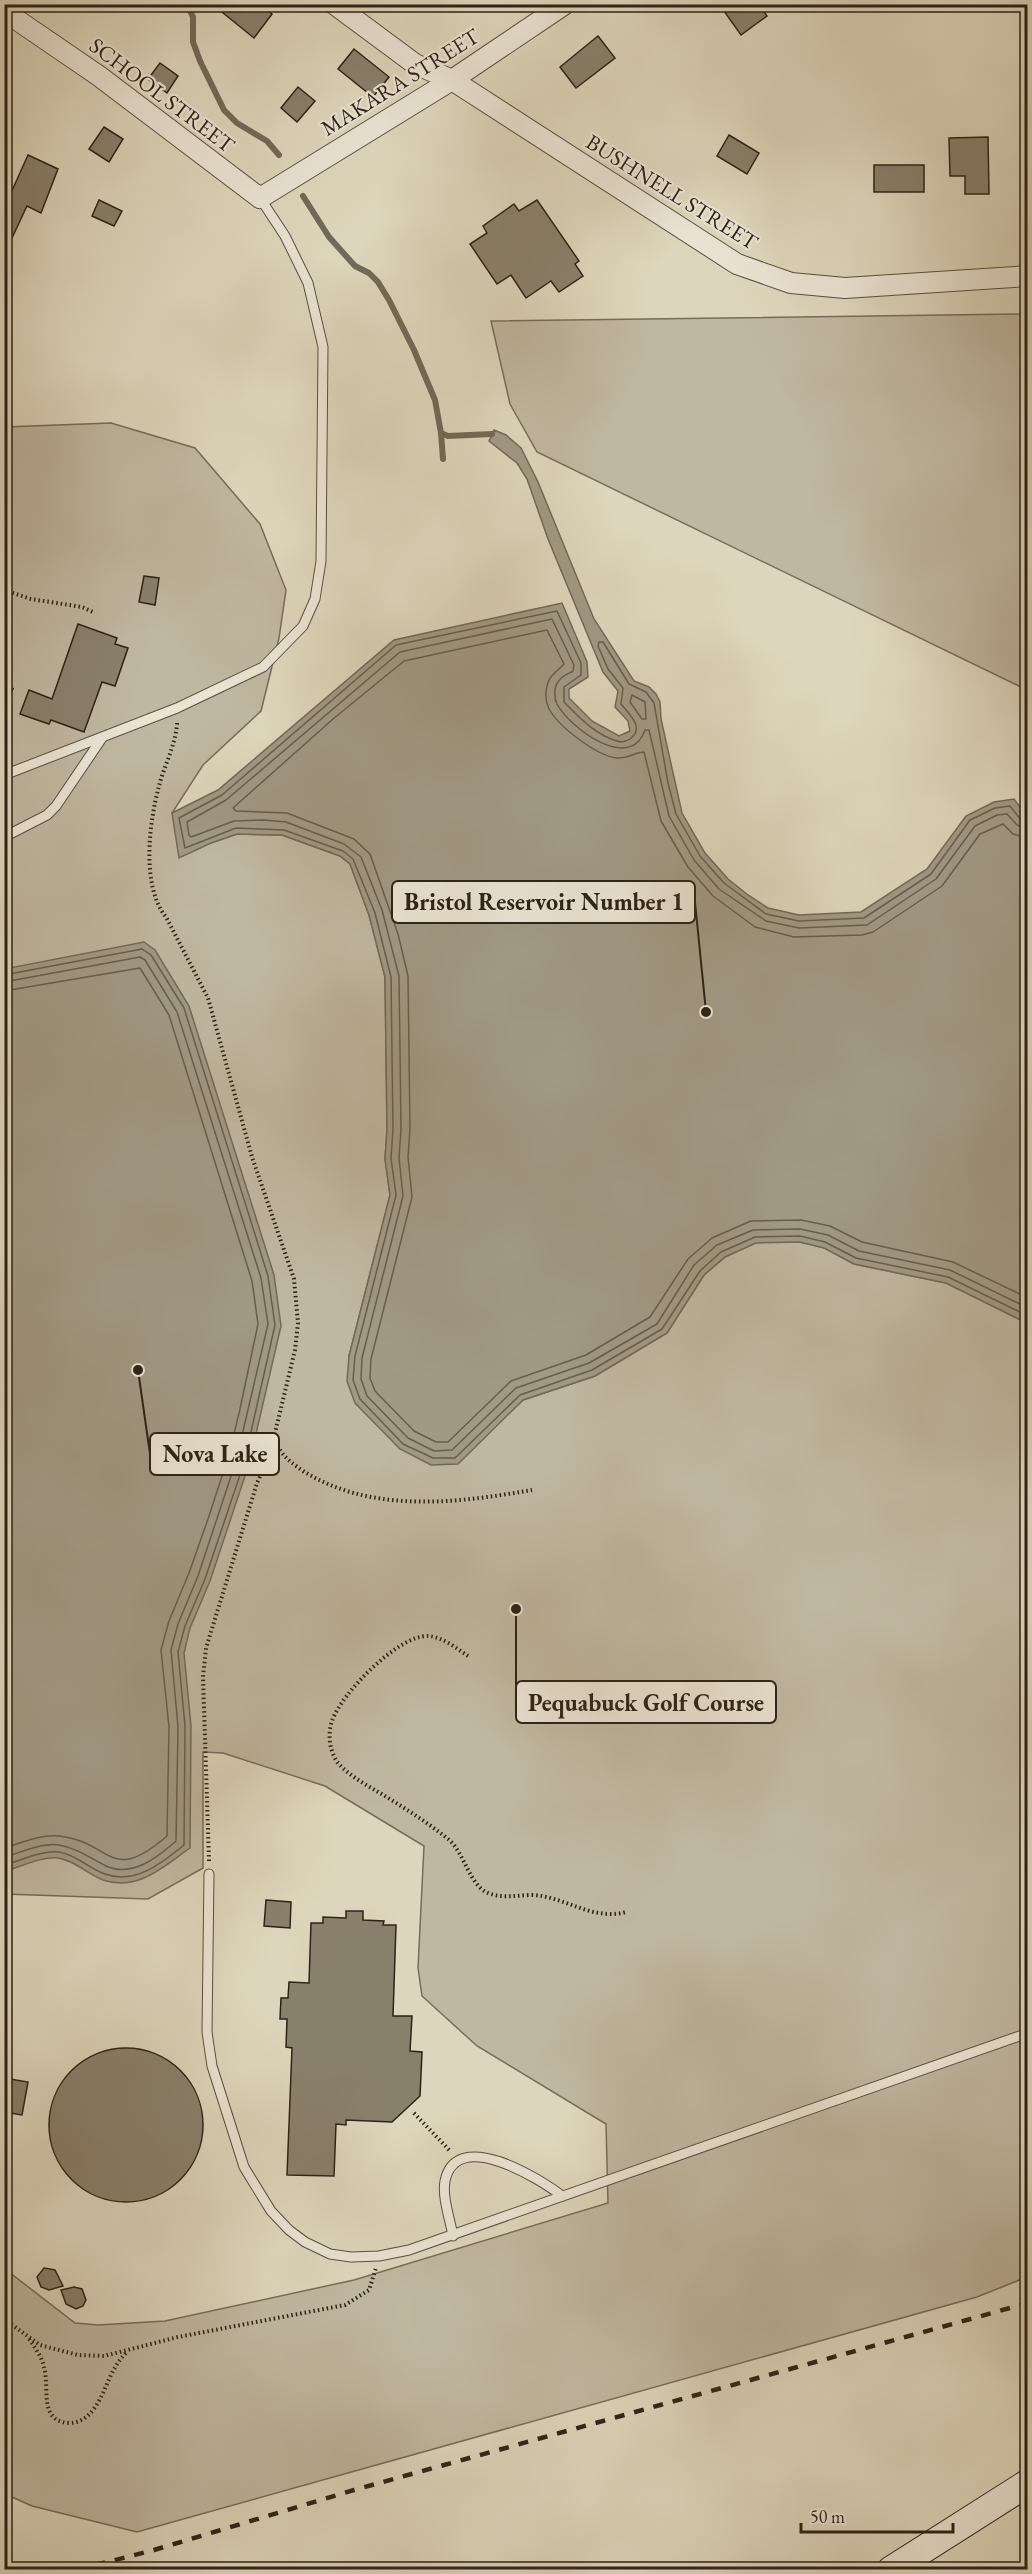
<svg xmlns="http://www.w3.org/2000/svg" width="1032" height="2574" font-family="'EB Garamond',serif">
<rect width="100%" height="100%" fill="#ded6bc"/>
<filter id="stains"><feTurbulence type="fractalNoise" baseFrequency=".00333" numOctaves="4"/><feColorMatrix values="0 0 0 0 .2 0 0 0 0 .09 0 0 0 0 .02 0 0 0 .5 -.17"/></filter>
<radialGradient id="worn" r=".72"><stop offset=".6" stop-color="#630" stop-opacity="0"/><stop offset="1" stop-color="#630" stop-opacity=".3"/></radialGradient>
<g fill="#c0b7a0" stroke="#766c5b" stroke-width="1.5">
<polygon points="1027,314 1027,690 537,452 510,404 491,321"/>
<polygon points="111,423 195,448 260,524 286,590 279,638 261,711 203,765 172,813 211,843 237,834 282,835 340,856 350,864 369,915 385,977 387,1129 385,1159 390,1195 349,1356 381,1428 400,1449 494,1427 523,1400 595,1376 667,1333 704,1275 725,1257 756,1242 800,1242 825,1248 854,1264 946,1283 1027,1323 1027,2277 977,2297 137,2532 32,2506 5,2494 5,2269 75,2323 98,2325 165,2321 354,2280 608,2203 606,2124 477,2046 422,1996 418,1968 424,1846 325,1786 223,1753 203,1752 203,1868 148,1899 5,1894 5,427"/>
</g>
<g fill="#a19984" stroke="#726958" stroke-width="1.5">
<polygon points="494,430 506,435 521,448 538,482 594,619 634,681 649,687 656,694 660,702 661,719 682,813 705,853 728,879 748,895 768,908 799,915 861,912 927,869 966,816 994,802 1014,799 1023,811 1028,822 1027,1323 946,1283 854,1264 824,1248 800,1242 756,1243 725,1257 704,1275 667,1333 595,1376 523,1400 458,1464 431,1465 400,1449 355,1403 347,1381 349,1356 390,1195 385,1159 387,1129 385,977 369,915 350,864 340,856 282,835 237,834 211,843 179,858 172,813 218,790 394,640 562,603 587,662 588,677 569,689 569,698 592,721 619,736 630,731 628,721 615,707 618,691 603,672 548,539 527,479 517,463 489,441"/>
<path d="M 144,942 L 155,950 L 189,1006 L 274,1275 L 281,1326 L 249,1464 L 210,1581 L 190,1628 L 184,1653 L 191,1726 L 190,1848 C 164,1866 138,1892 103,1880 C 87,1874 76,1861 58,1858 C 42,1856 20,1867 5,1871 L 4,969 Z"/>
</g>
<g fill="none" stroke-linecap="round" stroke-linejoin="round">
<g stroke="#665e4d" stroke-width="1.5">
<polygon points="632,695 645,702 646,719 642,719 630,702"/>
<path d="M 1028,821 L 1021,820 L 1010,806 L 995,808 L 970,820 L 931,874 L 864,918 L 799,921 L 766,914 L 724,883 L 700,856 L 676,814 L 668,783 L 654,703 L 646,692 L 629,684 L 603,642 L 599,642 L 598,646 L 608,669 L 623,688 L 621,704 C 628,713 646,728 630,739 C 627,741 621,743 617,741 C 595,735 579,717 564,702 L 564,687 L 581,675 L 581,663 L 557,611 L 396,645 L 222,795 L 179,818 L 185,848 L 236,828 L 284,830 L 343,851 L 353,859 L 375,913 L 391,977 L 393,1129 L 391,1158 L 396,1195 L 355,1356 L 353,1380 L 360,1399 L 403,1444 L 433,1458 L 455,1458 L 520,1395 L 592,1370 L 662,1329 L 700,1271 L 721,1252 L 755,1237 L 800,1236 L 825,1242 L 856,1258 L 948,1277 L 1028,1316"/>
<path d="M 1028,829 L 1017,825 L 1007,814 L 997,815 L 975,826 L 936,879 L 867,925 L 799,928 L 766,921 L 719,889 L 694,860 L 669,816 L 649,730 L 645,730 C 630,773 570,728 557,704 C 554,698 554,687 558,682 C 561,676 568,674 573,671 L 574,665 L 552,619 L 400,652 L 226,800 L 187,822 L 189,835 L 191,837 L 234,821 L 264,820 L 286,822 L 344,844 L 361,857 L 382,910 L 399,976 L 401,1129 L 399,1158 L 403,1196 L 362,1358 L 361,1379 L 367,1396 L 408,1438 L 434,1451 L 452,1450 L 516,1388 L 589,1363 L 657,1324 L 694,1265 L 717,1245 L 753,1230 L 800,1229 L 828,1235 L 859,1251 L 950,1270 L 1028,1308"/>
<path d="M 1028,838 L 1013,834 L 1003,824 L 980,834 L 942,886 L 873,932 L 862,935 L 794,937 L 755,927 L 713,896 L 688,867 L 661,821 L 644,752 C 636,752 627,759 617,758 C 597,756 559,727 549,709 C 546,702 545,693 547,686 C 549,675 558,671 564,664 L 547,630 L 404,661 L 333,719 L 233,808 L 236,811 L 287,813 L 354,839 L 370,854 L 398,934 L 408,976 L 410,1129 L 408,1157 L 412,1197 L 371,1359 L 370,1378 L 375,1391 L 414,1431 L 436,1442 L 448,1442 L 511,1381 L 586,1355 L 650,1317 L 688,1259 L 712,1238 L 751,1221 L 801,1220 L 830,1226 L 862,1242 L 953,1262 L 1028,1298"/>
<path d="M 4,975 L 142,949 L 151,955 L 184,1008 L 268,1276 L 275,1325 L 244,1463 L 205,1579 L 185,1626 L 178,1652 L 185,1726 L 184,1845 C 162,1863 135,1885 105,1874 C 88,1868 77,1855 59,1852 C 42,1850 20,1861 4,1865"/>
<path d="M 4,982 L 140,957 L 145,960 L 177,1012 L 261,1278 L 268,1324 L 236,1461 L 198,1576 L 178,1624 L 171,1650 L 178,1727 L 176,1841 C 158,1857 132,1878 106,1866 C 90,1858 77,1848 59,1845 C 42,1842 21,1853 4,1857"/>
<path d="M 4,991 L 140,968 L 169,1015 L 252,1281 L 258,1324 L 240,1409 L 228,1458 L 208,1519 L 189,1573 L 169,1621 L 161,1650 L 169,1727 L 167,1836 C 109,1886 113,1842 59,1836 C 41,1834 21,1843 4,1848"/>
</g>
<g stroke="#726958" stroke-width="6">
<polyline points="187,4 193,17 193,42 200,61 224,110 237,123 267,141 279,155"/>
<polyline points="303,196 329,237 355,266 369,273 378,282 389,300 414,350 435,400 441,433 448,436 492,434"/>
<polyline points="441,433 443,459"/>
</g>
</g>
<g fill="#89806c" stroke="#2c2216" stroke-width="1.5">
<polygon points="212,4 260,4 272,14 254,38"/>
<polygon points="719,4 759,4 767,16 741,35"/>
<polygon points="598,36 615,58 576,88 560,67"/>
<polygon points="354,49 389,77 373,97 338,69"/>
<polygon points="160,63 178,76 167,93 148,79"/>
<polygon points="298,87 315,101 297,122 281,108"/>
<polygon points="104,127 123,139 109,162 89,149"/>
<polygon points="729,135 759,153 747,174 717,156"/>
<polygon points="988,137 989,194 965,194 965,176 950,176 949,138"/>
<polygon points="28,155 58,169 41,213 27,206 4,255 4,192 10,195"/>
<rect x="874" y="165" width="50" height="27"/>
<polygon points="99,200 122,211 114,226 92,216"/>
<polygon points="537,200 579,261 575,264 583,276 559,292 551,281 526,298 511,275 497,284 470,244 487,233 483,226 514,204 519,211"/>
<polygon points="144,576 159,578 155,605 139,602"/>
<polygon points="78,624 117,638 115,644 128,648 115,686 102,682 84,732 51,720 49,724 20,714 29,690 52,699"/>
<polygon points="266,1900 291,1902 290,1928 264,1926"/>
<polygon points="346,1911 363,1911 363,1920 384,1921 383,1925 396,1925 393,2016 412,2016 410,2051 422,2052 420,2096 392,2122 346,2120 346,2125 336,2124 334,2176 287,2175 292,2048 286,2047 287,2019 280,2019 281,1998 288,1998 289,1982 309,1983 311,1923 323,1923 323,1917 346,1918"/>
<circle cx="126" cy="2125" r="77"/>
<polygon points="4,2078 28,2082 22,2115 4,2112"/>
<polygon points="44,2268 55,2270 63,2286 49,2290 41,2287 37,2277"/>
<polygon points="74,2287 82,2289 86,2300 83,2306 76,2309 66,2304 61,2290"/>
</g>
<g fill="none" stroke-linecap="round" stroke-linejoin="round">
<g stroke="#584f40" stroke-width="11">
<g id="lane">
<polyline points="4,775 177,708 263,667 303,626 315,599 321,561 323,347 308,283 285,236 260,198"/>
<polyline points="4,837 47,815 56,806 102,738"/>
<polyline points="209,1874 207,2032 212,2066 244,2167 271,2211 289,2230 305,2242 330,2254 351,2257 379,2256 409,2250 1028,2033"/>
<path d="M 453,2236 C 450,2219 442,2197 445,2181 C 456,2127 539,2178 562,2196"/>
</g>
</g>
<g stroke="#584f40" stroke-width="22">
<g id="street">
<polyline points="334,4 415,64 452,80 737,264 791,283 845,288 1028,276"/>
<polyline points="4,11 99,76 260,198 452,80 565,4"/>
</g>
</g>
<g stroke="#2c2216" stroke-width="29">
<polyline id="secondary" points="891,2570 1028,2483"/>
</g>
<g stroke="#2c2216" stroke-width="4" stroke-dasharray="1.5 3" stroke-linecap="butt">
<polyline points="4,590 31,599 82,607 93,612"/>
<polyline points="4,685 15,691"/>
<path d="M 177,723 C 176,744 164,766 159,786 C 149,823 141,886 166,917 L 208,998 L 252,1157 L 294,1279 L 298,1323 L 295,1350 L 275,1433 C 275,1451 289,1461 303,1471 C 372,1514 457,1503 532,1490"/>
<path d="M 468,1656 C 456,1648 443,1637 428,1636 C 398,1635 341,1694 332,1721 C 329,1729 329,1739 331,1748 C 333,1754 335,1760 339,1764 C 350,1776 366,1785 380,1793 C 403,1807 427,1822 448,1839 C 465,1853 469,1885 488,1893 C 503,1899 517,1895 533,1895 C 566,1897 592,1921 626,1912"/>
<polyline points="209,1861 203,1677 206,1648 257,1483 275,1444"/>
<polyline points="414,2113 451,2152"/>
<polyline points="4,2319 40,2345 78,2355 104,2356 178,2337 345,2305 369,2290 376,2268"/>
<path d="M 29,2339 C 35,2348 42,2357 44,2367 C 50,2388 38,2421 69,2423 C 79,2423 87,2418 93,2410 C 108,2390 108,2370 128,2351"/>
</g>
<use href="#lane" stroke="#eae4d3" stroke-width="9"/>
<use href="#street" stroke="#eae4d3" stroke-width="20"/>
<use href="#secondary" stroke="#eae4d3" stroke-width="27"/>
<polyline stroke="#2c2216" stroke-width="4.5" stroke-dasharray="10 10" stroke-linecap="butt" points="76,2570 154,2550 354,2490 1028,2303"/>
</g>
<g text-anchor="middle" dominant-baseline="central" stroke-width="4.5" stroke-linejoin="round" paint-order="stroke">
<g font-size="22" fill="#2c2216" stroke="#eae4d3">
<text transform="translate(400 82) rotate(-32)">MAKARA STREET</text>
<text transform="translate(162 95) rotate(37)">SCHOOL STREET</text>
<text transform="translate(672 192) rotate(32)">BUSHNELL STREET</text>
</g>
</g>
<path fill="none" stroke="#2c2216" stroke-width="2" d="M706 1012L695 902M138 1370L150 1454M516 1609L516 1702"/>
<g fill="#2c2216" stroke="#eae4d3" stroke-width="2">
<circle cx="706" cy="1012" r="6"/>
<circle cx="138" cy="1370" r="6"/>
<circle cx="516" cy="1609" r="6"/>
</g>
<g fill="#eae4d3" stroke="#2c2216" stroke-width="2">
<rect x="392" y="881" width="303" height="42" rx="6"/>
<rect x="150" y="1433" width="129" height="42" rx="6"/>
<rect x="516" y="1681" width="260" height="42" rx="6"/>
</g>
<g font-size="24" text-anchor="middle" font-weight="bold" fill="#2c2216">
<text x="544" y="910">Bristol Reservoir Number 1</text>
<text x="215" y="1462">Nova Lake</text>
<text x="646" y="1711">Pequabuck Golf Course</text>
</g>
<rect width="1032" height="2574" fill="none" stroke="#ded6bc" stroke-width="24"/>
<rect x="6" y="6" width="1020" height="2562" fill="none" stroke="#2c2216" stroke-width="3"/>
<rect x="12" y="12" width="1008" height="2550" fill="none" stroke="#2c2216" stroke-width="1.5"/>
<path d="M801 2523v9h152v-9" fill="none" stroke="#2c2216" stroke-width="3"/>
<text x="810" y="2523" font-size="18" fill="#2c2216" stroke="#eae4d3" stroke-width="4.5" paint-order="stroke">50 m</text>
<rect width="100%" height="100%" filter="url(#stains)"/>
<rect width="100%" height="100%" fill="url(#worn)"/>
</svg>
